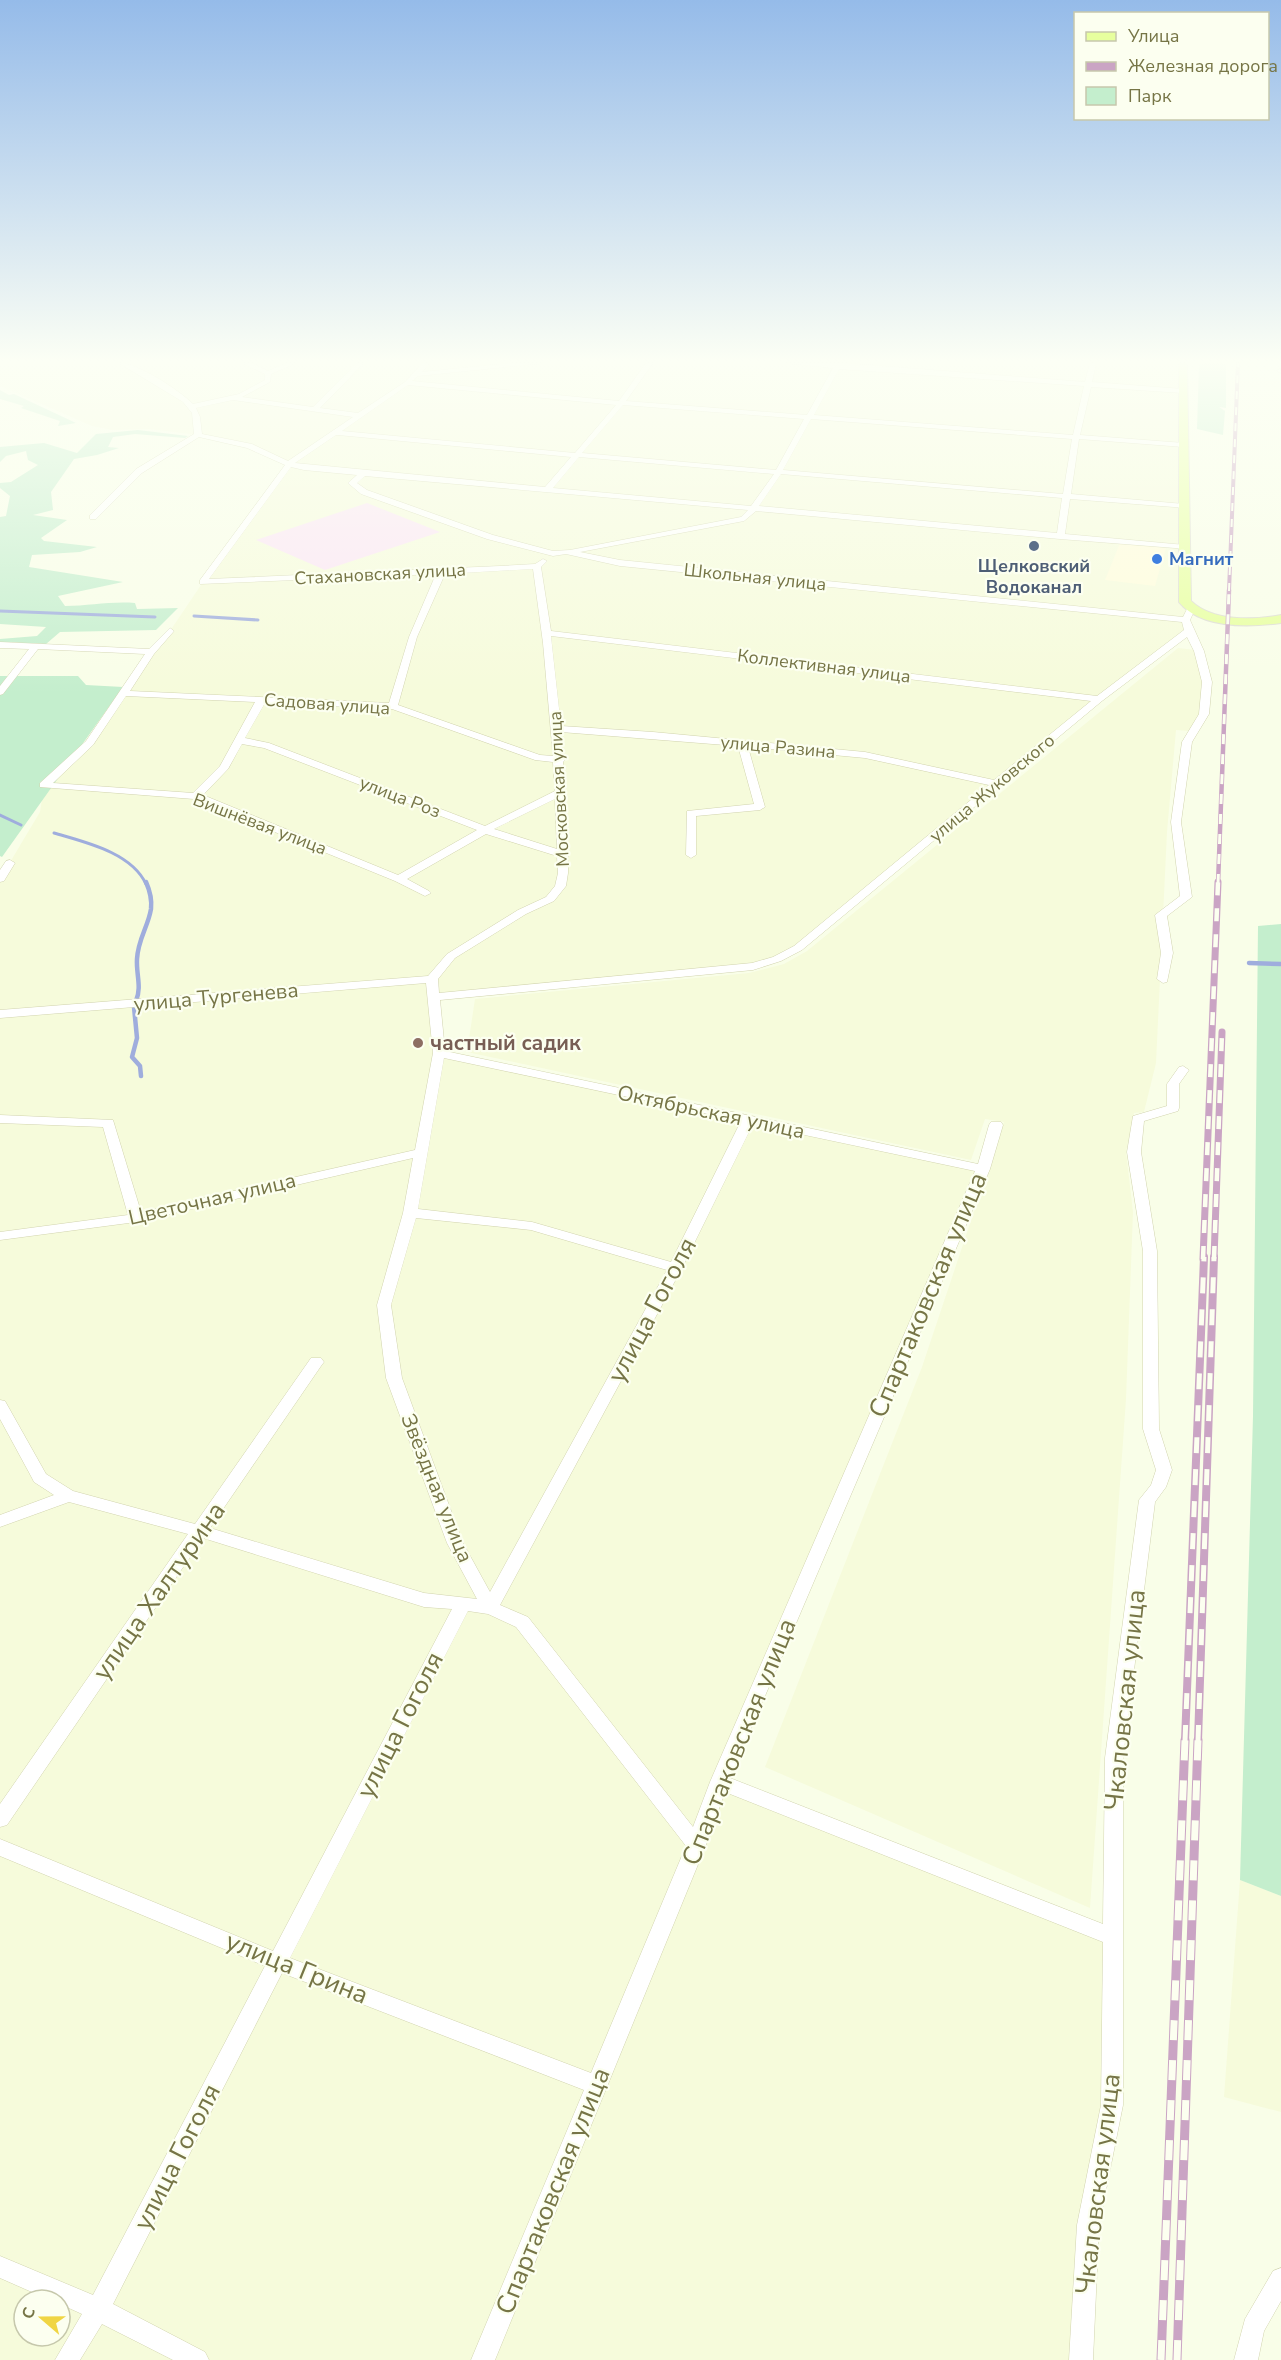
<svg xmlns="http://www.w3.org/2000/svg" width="1281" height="2360" font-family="'Nunito Sans',sans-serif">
<rect width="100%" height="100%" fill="#f9fee8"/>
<g fill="#f6fbdb" fill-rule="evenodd">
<path d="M 0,363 L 1183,363 L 1191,609 L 1189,631 L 1099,699 L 798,948 L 753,966 L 435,997 L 439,1053 L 983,1169 L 720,1781 L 1112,1936 L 1112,2105 L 1081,2360 L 0,2360 L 0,879 L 40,812 L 44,785 L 90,743 L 151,652 L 170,631 L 203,582 L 289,465 L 249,446 L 198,435 L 149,429 L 112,430 L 92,426 L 0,386 ZM 24,2300 L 60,2300 L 60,2336 L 24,2336 Z"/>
<polygon points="1178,648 1196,650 1204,681 1200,713 1189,731 1176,730 1167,832 1156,1063 1144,1112 1134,1113 1126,1152 1133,1212 1126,1399 1090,1908 765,1767 922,1367 1004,1122 985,1119 971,1160 467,1052 475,999 749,973 784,964 807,951"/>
<polygon points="1240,1880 1281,1896 1281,2112 1224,2097"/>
</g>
<polygon fill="#fffcdb" points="1120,543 1166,548 1155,586 1105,580"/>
<polygon fill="#fbe4f5" points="367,503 440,532 325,570 256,540"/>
<g fill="#c4eecd">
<polygon points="1203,363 1224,363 1226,366 1226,408 1219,407 1225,411 1223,435 1197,429 1199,365"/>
<polygon points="0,390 9,395 14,394 76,423 58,426 60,421 21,408 24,406 0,399"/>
<path d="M 138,430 L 188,436 L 185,438 L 135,434 L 113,437 L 108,447 L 119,448 L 97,455 L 74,459 L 51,492 L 53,510 L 33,515 L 67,520 L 41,538 L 44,541 L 97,547 L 80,552 L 32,555 L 29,567 L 123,582 L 58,596 L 65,606 C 89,606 111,601 135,603 L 137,609 L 178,608 L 156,630 L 60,632 L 46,644 L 0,642 L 0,639 L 37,636 L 46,627 L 0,624 L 0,517 L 6,516 L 10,496 L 0,488 L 0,483 L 11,482 L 38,465 L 28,460 L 26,451 L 6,456 L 0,462 L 0,447 L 44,443 L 77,453 L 96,434 Z"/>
<polygon points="0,676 78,676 86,685 123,687 2,857 0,856"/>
<polygon points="1281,924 1281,1896 1240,1880 1253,1416 1258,926"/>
</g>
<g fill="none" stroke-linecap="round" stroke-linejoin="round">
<g stroke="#9faddd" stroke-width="3">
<polyline points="0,611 155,617"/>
<polyline points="194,616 258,620"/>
<polyline points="0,815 21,825"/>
<path d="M 54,833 C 84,842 131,852 146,884"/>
</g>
<g stroke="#9faddd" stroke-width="4.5">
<polyline points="1249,963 1281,964"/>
<path d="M 136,1001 C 142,987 136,974 137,959 C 138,939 148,927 151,909 C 152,900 150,891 146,882"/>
<polyline points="134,1007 137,1038 132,1057 140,1066 141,1076"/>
</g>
<g stroke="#d2d4af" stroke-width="1">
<g id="minor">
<path d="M 119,363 C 138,363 179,390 193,404 L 239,394 L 265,380 L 265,374 L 242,363 L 252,363 L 268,371 L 286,363 L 296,363 L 271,374 L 270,382 L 242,397 L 313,407 L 357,363 L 364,363 L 320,408 L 358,413 L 405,382 L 423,363 L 430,363 L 422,372 L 513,363 L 544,363 L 418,376 L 412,381 L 619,401 L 646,363 L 653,363 L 626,401 L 807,415 L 833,368 L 786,363 L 842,363 L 1085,382 L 1090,363 L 1096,363 L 1092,382 L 1183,389 L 1186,391 L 1183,393 L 1091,387 L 1080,435 L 1184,443 L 1188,445 L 1184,447 L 1079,439 L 1071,494 L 1184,504 L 1187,504 L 1187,508 L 1070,499 L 1065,534 L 1185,545 L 1188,545 L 1188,549 L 1060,539 L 756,511 L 744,521 L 580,552 L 620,560 L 1183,617 L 1188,607 L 1194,607 L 1195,609 L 1190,620 L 1204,651 L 1212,682 L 1209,714 L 1192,742 L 1181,822 L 1192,897 L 1167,916 L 1173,953 L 1167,982 L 1163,983 L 1157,979 L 1161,953 L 1155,915 L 1180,896 L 1171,822 L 1182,742 L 1199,714 L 1202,682 L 1194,651 L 1187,637 L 1102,701 L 802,950 L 781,961 L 753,970 L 440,1000 L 445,1051 L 978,1164 L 989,1125 L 991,1122 L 1001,1122 L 1003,1125 L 990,1169 L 730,1778 L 1103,1924 L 1105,1758 L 1139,1500 L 1151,1485 L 1156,1470 L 1143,1429 L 1143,1251 L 1127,1152 L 1133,1116 L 1167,1106 L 1167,1084 L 1179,1067 L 1183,1066 L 1189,1070 L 1179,1084 L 1179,1108 L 1178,1111 L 1144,1121 L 1141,1152 L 1157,1251 L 1159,1429 L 1172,1470 L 1166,1487 L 1155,1502 L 1123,1758 L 1123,2105 L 1099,2225 L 1093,2360 L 1069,2360 L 1077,2225 L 1101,2105 L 1103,1942 L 725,1792 L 706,1845 L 495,2360 L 471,2360 L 584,2090 L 282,1973 L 113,2304 L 205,2352 L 209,2360 L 173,2360 L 102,2324 L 80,2360 L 55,2360 L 82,2314 L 60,2304 L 60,2300 L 50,2300 L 0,2278 L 0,2256 L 93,2295 L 265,1966 L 0,1856 L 0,1839 L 273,1951 L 452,1609 L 424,1607 L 203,1538 L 7,1825 L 0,1827 L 0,1804 L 188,1534 L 69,1502 L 0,1527 L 0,1515 L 54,1495 L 34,1482 L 32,1478 L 0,1419 L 0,1400 L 5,1401 L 46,1474 L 73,1491 L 195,1524 L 311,1358 L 321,1358 L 324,1362 L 321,1366 L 210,1528 L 424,1593 L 477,1599 L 447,1543 L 386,1378 L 377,1305 L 403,1213 L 413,1158 L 136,1222 L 0,1240 L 0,1232 L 128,1215 L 103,1127 L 0,1123 L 0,1115 L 113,1120 L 141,1212 L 415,1150 L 433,1053 L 426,983 L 0,1018 L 0,1010 L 428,976 L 447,954 L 518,910 L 546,897 L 555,886 L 558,873 L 557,856 L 486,834 L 407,879 L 429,891 L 431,893 L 425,896 L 395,881 L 194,799 L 40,787 L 40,783 L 86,741 L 145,654 L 38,649 L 3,694 L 0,695 L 0,686 L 29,649 L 0,648 L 0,642 L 149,649 L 170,628 L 174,631 L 154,654 L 130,691 L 389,703 L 409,637 L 436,574 L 200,584 L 200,580 L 285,465 L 247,448 L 199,437 L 142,473 L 96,519 L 90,519 L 90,515 L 136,469 L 194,434 L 192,413 L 183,402 ZM 839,369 L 1084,386 L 1073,435 L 814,415 ZM 408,385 L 616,405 L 575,453 L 342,431 ZM 233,400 L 353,417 L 288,461 L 252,444 L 202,434 L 200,417 L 196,408 ZM 623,405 L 804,419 L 776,470 L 582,453 ZM 811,419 L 1072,439 L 1063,494 L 783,470 ZM 336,435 L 338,435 L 571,457 L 545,487 L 295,463 ZM 579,457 L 774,474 L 751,506 L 553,488 ZM 291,467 L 304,470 L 357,475 L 348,483 L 361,494 L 487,539 L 553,556 L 566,554 L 620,566 L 1182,622 L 1184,630 L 1097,696 L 551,631 L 541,567 L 547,561 L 543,559 L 535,564 L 500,566 L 209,579 ZM 781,474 L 1062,498 L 1057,533 L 759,506 ZM 365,476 L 748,510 L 741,517 L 570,550 L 553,551 L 493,535 L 367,490 L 357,483 ZM 533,569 L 543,643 L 553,756 L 540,755 L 398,705 L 417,637 L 445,574 ZM 551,636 L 1091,701 L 994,780 L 865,752 L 653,732 L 561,726 ZM 126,696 L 255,702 L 220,766 L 193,793 L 53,783 L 93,745 ZM 265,703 L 392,709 L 535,760 L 553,762 L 555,791 L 485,826 L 269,743 L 245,738 ZM 561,732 L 738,746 L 754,804 L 687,811 L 686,855 L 691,858 L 696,855 L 696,816 L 760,810 L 765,807 L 748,747 L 865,758 L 989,785 L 794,946 L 773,957 L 752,963 L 439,993 L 438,979 L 455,958 L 526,914 L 554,901 L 566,886 L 568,873 L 568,854 L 563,762 L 565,760 L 563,758 ZM 242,744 L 264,748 L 477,830 L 398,875 L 203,795 L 228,769 ZM 555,799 L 557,849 L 494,829 ZM 444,1058 L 741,1121 L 671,1262 L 532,1222 L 418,1209 ZM 753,1124 L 975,1171 L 710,1782 L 693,1827 L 528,1617 L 500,1605 L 682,1268 ZM 416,1218 L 531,1230 L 667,1270 L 490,1592 L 463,1543 L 402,1378 L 391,1305 ZM 468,1611 L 488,1614 L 516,1627 L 686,1846 L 591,2073 L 290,1958 Z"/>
<polygon points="1280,369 1281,373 1278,372 1277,371"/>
<polygon points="10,860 15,863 4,881 0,882 0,870 6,861"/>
<polygon points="1281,2268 1281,2301 1264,2331 1258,2360 1234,2360 1245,2319 1273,2271"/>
</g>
</g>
<g stroke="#deded3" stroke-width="2">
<path id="major" d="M 1179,363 L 1187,363 L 1191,601 C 1213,622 1253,620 1281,615 L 1281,623 C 1250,627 1201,629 1179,602 Z"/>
</g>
<use href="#minor" fill="#fff" fill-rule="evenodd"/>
<use href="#major" fill="#e7ff9e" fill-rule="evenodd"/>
<g stroke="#caa4c4" stroke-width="4">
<polyline id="rail-far4" points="1229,591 1238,363"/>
</g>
<g stroke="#caa4c4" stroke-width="4.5">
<polyline id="rail-far3" points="1218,884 1229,590"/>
</g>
<g stroke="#caa4c4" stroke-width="7">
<g id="rail-far2">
<polyline points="1203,1259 1218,882"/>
<polyline points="1214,1259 1222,1032"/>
</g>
</g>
<g stroke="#caa4c4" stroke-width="8">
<g id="rail-far1">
<polyline points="1185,1741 1204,1257"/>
<polyline points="1198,1741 1214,1257"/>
</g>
</g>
<g stroke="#caa4c4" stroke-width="9">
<g id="rail">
<polyline points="1161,2360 1185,1740"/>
<polyline points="1177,2360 1198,1740"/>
</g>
</g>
<use href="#rail-far4" stroke="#fcfff0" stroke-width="2" stroke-dasharray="8" stroke-linecap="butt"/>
<use href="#rail-far3" stroke="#fcfff0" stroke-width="3" stroke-dasharray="10" stroke-linecap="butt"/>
<use href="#rail-far2" stroke="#fcfff0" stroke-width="4.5" stroke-dasharray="13" stroke-linecap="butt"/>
<use href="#rail-far1" stroke="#fcfff0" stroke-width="5" stroke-dasharray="16" stroke-linecap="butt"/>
<use href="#rail" stroke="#fcfff0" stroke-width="7" stroke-dasharray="20" stroke-linecap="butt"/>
</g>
<linearGradient id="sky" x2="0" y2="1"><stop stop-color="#95bbe9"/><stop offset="0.52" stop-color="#fcfff5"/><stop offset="1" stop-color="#fcfff5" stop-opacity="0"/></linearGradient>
<rect width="1281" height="694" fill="url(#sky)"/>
<circle fill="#5c6f8a" stroke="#fcfff0" stroke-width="2" cx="1034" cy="546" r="6"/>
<circle fill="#3f7fe0" stroke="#fcfff0" stroke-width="2" cx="1157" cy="559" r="6"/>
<circle fill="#8d6e63" stroke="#fcfff0" stroke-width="2" cx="418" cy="1043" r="6"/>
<g text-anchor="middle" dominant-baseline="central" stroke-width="4.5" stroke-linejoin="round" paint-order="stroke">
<g font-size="18" font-weight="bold" fill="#366cbe" stroke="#fcfff0" text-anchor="start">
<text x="1169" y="559">Магнит</text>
</g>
<g font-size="18" font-weight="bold" fill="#4e5e75" stroke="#fcfff0">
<text x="1034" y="566">Щелковский<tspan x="1034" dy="21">Водоканал</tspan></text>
</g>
<g font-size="18" fill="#767546" stroke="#fcfff0">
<text transform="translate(380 574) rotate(-3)">Стахановская улица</text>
<text transform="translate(755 577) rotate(6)">Школьная улица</text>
<text transform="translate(824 666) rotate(7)">Коллективная улица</text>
<text transform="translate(327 704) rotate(4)">Садовая улица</text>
<text transform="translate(778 747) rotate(5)">улица Разина</text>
<text transform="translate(992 788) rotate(-40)">улица Жуковского</text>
<text transform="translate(559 789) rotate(-93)">Московская улица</text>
<text transform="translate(400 797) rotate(21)">улица Роз</text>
<text transform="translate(260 824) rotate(21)">Вишнёвая улица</text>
</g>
<g font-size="21" fill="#767546" stroke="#fcfff0">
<text transform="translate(216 997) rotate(-5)">улица Тургенева</text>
<text transform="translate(711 1112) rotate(12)">Октябрьская улица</text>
<text transform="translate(212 1199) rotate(-13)">Цветочная улица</text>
<text transform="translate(437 1488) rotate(68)">Звёздная улица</text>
</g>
<g font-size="21" font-weight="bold" fill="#785e54" stroke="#fcfff0" text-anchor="start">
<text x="430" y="1043">частный садик</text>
</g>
<g font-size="26" fill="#767546" stroke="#fcfff0">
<text transform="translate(928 1295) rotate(-67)">Спартаковская улица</text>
<text transform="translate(652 1310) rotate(-62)">улица Гоголя</text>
<text transform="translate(159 1591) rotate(-55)">улица Халтурина</text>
<text transform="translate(1125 1700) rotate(-84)">Чкаловская улица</text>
<text transform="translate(400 1725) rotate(-63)">улица Гоголя</text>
<text transform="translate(739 1742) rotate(-68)">Спартаковская улица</text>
<text transform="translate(297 1968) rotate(22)">улица Грина</text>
<text transform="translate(177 2157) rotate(-63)">улица Гоголя</text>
<text transform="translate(1098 2184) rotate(-83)">Чкаловская улица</text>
<text transform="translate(553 2191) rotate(-68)">Спартаковская улица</text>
</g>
</g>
<rect x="1074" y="12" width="195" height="108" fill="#fcfff0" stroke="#c6c8ac" stroke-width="1.5"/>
<rect x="1086" y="32" width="30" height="9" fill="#e7ff9e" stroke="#c6c8ac" stroke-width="1.5"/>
<text x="1128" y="42" font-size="18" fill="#767546">Улица</text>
<rect x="1086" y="62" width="30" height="9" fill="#caa4c4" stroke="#c6c8ac" stroke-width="1.5"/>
<text x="1128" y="72" font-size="18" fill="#767546">Железная дорога</text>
<rect x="1086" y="87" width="30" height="18" fill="#c4eecd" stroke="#c6c8ac" stroke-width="1.5"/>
<text x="1128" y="102" font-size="18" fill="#767546">Парк</text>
<g transform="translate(42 2318) rotate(290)"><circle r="28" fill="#fcfff0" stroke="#c6c8ac" stroke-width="1.5"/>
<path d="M0-4.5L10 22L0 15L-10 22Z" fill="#f0d544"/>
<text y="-9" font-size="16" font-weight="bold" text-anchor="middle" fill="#767546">С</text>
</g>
</svg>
